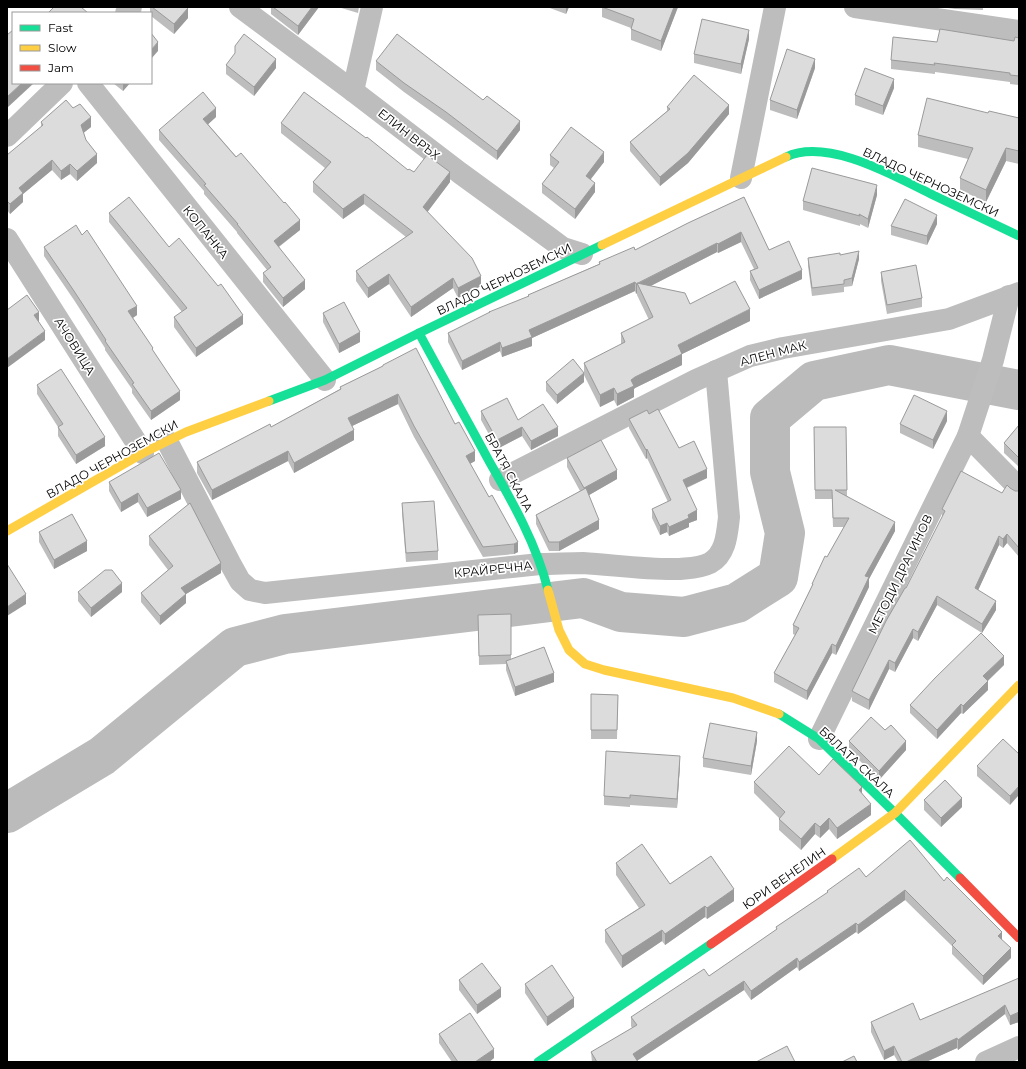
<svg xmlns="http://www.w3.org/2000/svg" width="1026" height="1069" font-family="Montserrat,sans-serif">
<rect width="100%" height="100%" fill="#fff"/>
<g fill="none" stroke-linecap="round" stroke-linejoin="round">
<polyline stroke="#bbb" stroke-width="40" points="7,813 102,756 235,647 285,634 583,598 621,612 684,617 737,603 778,577 785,533 770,472 770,418 814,381 889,365 1019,390"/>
<g stroke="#bdbdbd" stroke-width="22">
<polyline points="240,7 353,91 460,173 548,237 563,248 582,254"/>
<polyline points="855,7 1019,31"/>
<polyline points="126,13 131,7"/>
<polyline points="88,83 325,380"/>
<polyline points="353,91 372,7"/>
<polyline points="7,136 62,83"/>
<polyline points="741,178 775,7"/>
<polyline points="7,239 143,453"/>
<polyline points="968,436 1019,488"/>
<path d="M 167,441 L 230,563 L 240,581 L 250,590 L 265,593 L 540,564 C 554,564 569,563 583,563 C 615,565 647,570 680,569 C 690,568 700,568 710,563 C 726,554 727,534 729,517 L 716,371"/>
<polyline points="500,480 696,380 750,356 783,348 949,319 1019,293"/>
<polyline points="819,739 968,436 993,360 1009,296"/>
<polyline points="986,1062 1019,1047"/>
</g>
<g stroke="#16e098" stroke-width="9">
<path d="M 786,157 C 828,137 896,177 933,195 C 962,209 990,222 1019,236"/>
<path d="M 419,333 C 442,376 466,418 489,461 C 512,501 537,545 548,590"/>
<polyline points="269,401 325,380 419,333 602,245"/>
<polyline points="779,714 819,739 895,813 960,878"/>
<polyline points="538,1062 711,944"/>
</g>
<g stroke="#ffcf43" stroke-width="9">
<polyline points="602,245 786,157"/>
<polyline points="7,531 143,453 186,432 269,401"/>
<polyline points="548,590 559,630 569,650 585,664 604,670 733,698 779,714"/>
<polyline points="832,859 895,813 1019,685"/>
</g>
<g stroke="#f24e42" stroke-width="9">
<polyline points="960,878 1019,938"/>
<polyline points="711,944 770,903 832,859"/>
</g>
</g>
<g fill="#bdbdbd">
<polygon points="150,7 186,7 188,18 174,34 151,16 151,13 150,13"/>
<polygon points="271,7 319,7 298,35 271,14"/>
<polygon points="338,7 359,7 358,13"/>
<polygon points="547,7 569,7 566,14"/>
<polygon points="602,7 678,7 661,51 631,40 631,28 602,17"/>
<polygon points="941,7 983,7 983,10 955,9"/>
<polygon points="1019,38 1019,85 1010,84 1010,82 935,72 935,74 891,69 891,60 937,42 1014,41"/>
<polygon points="749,39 741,74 694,63 694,54"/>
<polygon points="376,61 520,130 497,160 446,122 404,92 376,70"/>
<polygon points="226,65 276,68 254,96 226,74"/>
<polygon points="815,68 797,119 770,110 770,100"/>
<polygon points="113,83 130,83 123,91"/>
<polygon points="894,88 883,115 855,105 855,95"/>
<polygon points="667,107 729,114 688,163 660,186 630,151 630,142 667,111"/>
<polygon points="73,108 91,127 83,133 86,140 97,163 77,181 70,174 61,180 52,170 23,194 23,202 10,214 7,210 7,155 41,127 41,122"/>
<polygon points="988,113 1019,118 1019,164 1006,161 986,202 960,190 960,178 968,159 918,147 918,135"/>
<polygon points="216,117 208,124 300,230 279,247 305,289 283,307 263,282 263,273 267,270 237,233 237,232 204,194 204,191 159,140 159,130"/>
<polygon points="281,123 408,170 450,182 427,212 481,286 458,298 453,288 411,317 389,284 368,298 356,281 356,271 406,237 364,204 343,219 313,192 313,182 325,168 281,133"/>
<polygon points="550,155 604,162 591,179 595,192 575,219 542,193 542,184 554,168 550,165"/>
<polygon points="877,195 868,228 860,224 860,226 803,210 803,201"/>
<polygon points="744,197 769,250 802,279 759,299 750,280 750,271 754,269 741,242 718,253 717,252 650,286 690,304 750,321 682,354 682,365 635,388 634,389 634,397 617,406 614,400 600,407 584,375 584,382 557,404 546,391 546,382 584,372 584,363 621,345 621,333 649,320 637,295 637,293 636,294 635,291 532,338 532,346 502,357 500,351 462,370 448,342 448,333 528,297 528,295 599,264 599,262 635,250 688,223"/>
<polygon points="109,213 169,247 243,324 196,357 174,327 174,317 182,312 109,222"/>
<polygon points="937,224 927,245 891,235 891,226"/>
<polygon points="44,247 137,315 133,318 153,352 180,400 151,420 132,393 132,389 105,350 105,348 74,300 44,256"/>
<polygon points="840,255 859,259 852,286 844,287 844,292 812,296 808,266 808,258"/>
<polygon points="881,272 922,298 922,307 887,314 881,281"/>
<polygon points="323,313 360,342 339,353 323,322"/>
<polygon points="383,365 455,424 475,461 470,464 489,497 492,495 518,552 514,554 483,557 414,437 398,404 352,426 354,440 294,473 288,461 212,500 197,473 197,462 271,427 340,389 340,387 383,366"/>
<polygon points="37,385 105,446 76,464 58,436 58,427 37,394"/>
<polygon points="481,411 518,420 558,436 531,450 522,436 497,449 481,420"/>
<polygon points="649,414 679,448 707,478 687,488 697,520 689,523 689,527 669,536 667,532 660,535 652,518 652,509 668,502 647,458 646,459 629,428 629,419"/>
<polygon points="947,421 933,449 900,433 900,424"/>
<polygon points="1019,425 1019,467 1004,453 1004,443"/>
<polygon points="814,427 846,427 847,496 895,531 869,579 869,587 836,655 832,653 807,700 774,682 774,673 795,635 793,634 793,625 812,586 812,584 844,527 833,527 832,499 815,499"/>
<polygon points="567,458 617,479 589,495 599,529 559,551 549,551 536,524 536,515 580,491 567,467"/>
<polygon points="109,482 181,499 147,517 138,502 121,512 109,491"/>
<polygon points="1010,488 1015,491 1019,491 1019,557 1007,543 1003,548 999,545 978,590 996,610 982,633 937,605 918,641 913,638 895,672 889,669 869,710 852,701 852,691 906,588 942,518 942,509 1002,493"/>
<polygon points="402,503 438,551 438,560 406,562 402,513"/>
<polygon points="39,532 87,551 54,569 39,542"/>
<polygon points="149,536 221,573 186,594 186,603 160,625 141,602 141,593 168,570 149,545"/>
<polygon points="78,592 122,592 91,617 78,601"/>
<polygon points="511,614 511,659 554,682 515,696 506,670 506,664 479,665 478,615"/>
<polygon points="1004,665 988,681 988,690 963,714 961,713 937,739 910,713 910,705"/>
<polygon points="591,694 618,695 617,739 591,739"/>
<polygon points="757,741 751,775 703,767 703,758"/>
<polygon points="849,741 906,750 879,780 849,750"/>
<polygon points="1019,754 1010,805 977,776 977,766"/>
<polygon points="680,765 677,808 630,805 630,807 604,805 604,796"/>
<polygon points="819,775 862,793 871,815 837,839 829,829 820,838 815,834 801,850 779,830 779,818 754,793 754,782"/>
<polygon points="924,800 962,807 941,827 924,810"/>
<polygon points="616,863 670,884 734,901 707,919 705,917 665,945 662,941 622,968 605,942 605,930 639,908 616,875"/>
<polygon points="866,877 944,881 1002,940 1011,958 983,985 952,954 952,946 905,900 858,934 856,932 799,971 797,967 751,1000 744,990 637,1061 638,1062 592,1062 591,1052 632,1028 631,1026 631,1017 709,976 776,930 776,927 827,893 827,891"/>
<polygon points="1019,978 1019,1022 1010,1025 1005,1014 958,1050 957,1048 926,1062 898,1062 894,1055 884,1060 871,1032 871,1022 920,1020"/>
<polygon points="459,980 501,997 477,1014 459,990"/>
<polygon points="525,984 574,1007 547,1026 525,993"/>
<polygon points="439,1034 494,1058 489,1062 452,1062 439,1043"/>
</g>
<g fill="#9a9a9a">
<polygon points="312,7 319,7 298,35 298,26"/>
<polygon points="566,7 569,7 566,14"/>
<polygon points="674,7 678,7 661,51 661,41"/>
<polygon points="188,8 188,18 174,34 174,24"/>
<polygon points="749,30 749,39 741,74 741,64"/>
<polygon points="158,42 158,51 151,59 151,50"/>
<polygon points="276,59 276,68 254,96 254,87"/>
<polygon points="815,59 815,68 797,119 797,110"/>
<polygon points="894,79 894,88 883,115 883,106"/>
<polygon points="22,83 34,83 7,108 7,97"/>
<polygon points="123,83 130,83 123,91"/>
<polygon points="729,105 729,114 688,163 660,186 660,177"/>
<polygon points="216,108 216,117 203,129 203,119"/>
<polygon points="91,117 91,127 81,135 81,125"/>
<polygon points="520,121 520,130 497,160 497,151"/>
<polygon points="1006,148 1006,161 986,202 986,190"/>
<polygon points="604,152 604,162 586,185 586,176"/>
<polygon points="97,154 97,163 77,181 77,171"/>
<polygon points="52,160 52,170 23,194 23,202 10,214 10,204 19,188"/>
<polygon points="70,164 70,174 61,180 61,171"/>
<polygon points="450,172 450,182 423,218 423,207"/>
<polygon points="595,183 595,192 575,219 575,209"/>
<polygon points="877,185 877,195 868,228 868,219"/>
<polygon points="364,194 364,204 343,219 343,209"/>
<polygon points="937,215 937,224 927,245 927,236"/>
<polygon points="300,220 300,230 274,250 274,241"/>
<polygon points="741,232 741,242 718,253 718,244"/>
<polygon points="717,243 717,252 641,291 637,284"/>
<polygon points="859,251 859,259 852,286 852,278"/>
<polygon points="802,270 802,279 759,299 759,290"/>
<polygon points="389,274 389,284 368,298 368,288"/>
<polygon points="481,276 481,286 458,298 458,288"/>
<polygon points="453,278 453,288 411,317 411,307"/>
<polygon points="305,280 305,289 283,307 283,298"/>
<polygon points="635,282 635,291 532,338 532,346 502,357 502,348 529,330"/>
<polygon points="636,284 637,284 637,293 636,294"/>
<polygon points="137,306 137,315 128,321 128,311"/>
<polygon points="750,309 750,321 682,354 682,365 635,388 634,389 634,397 617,406 617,394 631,380 678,345"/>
<polygon points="39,312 39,321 34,325 34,315"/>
<polygon points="243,315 243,324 196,357 196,348"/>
<polygon points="45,331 45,340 7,368 7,359"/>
<polygon points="360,332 360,342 339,353 339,344"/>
<polygon points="500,342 500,351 462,370 462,361"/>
<polygon points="584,373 584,382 557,404 557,395"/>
<polygon points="614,388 614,400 600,407 600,395"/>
<polygon points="180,391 180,400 151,420 151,411"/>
<polygon points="398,394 398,404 348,428 348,418"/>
<polygon points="947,411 947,421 933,449 933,440"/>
<polygon points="522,427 522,436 497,449 497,440"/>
<polygon points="558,427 558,436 531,450 531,441"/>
<polygon points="354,430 354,440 294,473 294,463"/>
<polygon points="105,437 105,446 76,464 76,455"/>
<polygon points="647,449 647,458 646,459 646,450"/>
<polygon points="288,451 288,461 212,500 212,490"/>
<polygon points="475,451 475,461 466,466 466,456"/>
<polygon points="707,469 707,478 683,489 683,480"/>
<polygon points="617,470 617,479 584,498 584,488"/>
<polygon points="181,490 181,499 147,517 147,508"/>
<polygon points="138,493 138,502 121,512 121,503"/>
<polygon points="697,510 697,520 689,523 689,527 669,536 669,527 688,515"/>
<polygon points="599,520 599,529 559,551 559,542"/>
<polygon points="895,522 895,531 869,579 869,587 836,655 836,646 865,576"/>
<polygon points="667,523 667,532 660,535 660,526"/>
<polygon points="1007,534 1007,543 1003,548 1003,539"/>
<polygon points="999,536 999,545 975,597 975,588"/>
<polygon points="87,541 87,551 54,569 54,560"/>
<polygon points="518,542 518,552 514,554 514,544"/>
<polygon points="221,563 221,573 181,597 181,588"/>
<polygon points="122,583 122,592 91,617 91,608"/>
<polygon points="26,594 26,604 7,616 7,607"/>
<polygon points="186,594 186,603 160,625 160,616"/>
<polygon points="937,596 937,605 918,641 918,632"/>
<polygon points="996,601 996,610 982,633 982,624"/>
<polygon points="913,629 913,638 895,672 895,663"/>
<polygon points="832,644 832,653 807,700 807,691"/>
<polygon points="1004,656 1004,665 983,685 983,676"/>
<polygon points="889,660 889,669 869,710 869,700"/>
<polygon points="554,673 554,682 515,696 515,687"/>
<polygon points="988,681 988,690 963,714 963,706"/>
<polygon points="961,704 961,713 937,739 937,730"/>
<polygon points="757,732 757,741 751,775 751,766"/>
<polygon points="906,741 906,750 879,780 879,771"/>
<polygon points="680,756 680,765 677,808 677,799"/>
<polygon points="1019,786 1019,795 1010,805 1010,796"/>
<polygon points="862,787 862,798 859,790"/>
<polygon points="962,798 962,807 941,827 941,818"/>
<polygon points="871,804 871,815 837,839 837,828"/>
<polygon points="829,818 829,829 820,838 820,827"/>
<polygon points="815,823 815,834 801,850 801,839"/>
<polygon points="734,889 734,901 707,919 707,908"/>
<polygon points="905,890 905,900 858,934 858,925"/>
<polygon points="705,906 705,917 665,945 665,934"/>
<polygon points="856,923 856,932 799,971 799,962"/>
<polygon points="662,930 662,941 622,968 622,956"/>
<polygon points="1002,932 1002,941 998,936"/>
<polygon points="1011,948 1011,958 983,985 983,976"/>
<polygon points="797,958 797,967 751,1000 751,991"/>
<polygon points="744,981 744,990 635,1062 633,1054"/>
<polygon points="501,988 501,997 477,1014 477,1005"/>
<polygon points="574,998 574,1007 547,1026 547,1017"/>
<polygon points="1005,1005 1005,1014 958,1050 958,1040"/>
<polygon points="1019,1012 1019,1022 1010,1025 1010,1016"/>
<polygon points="957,1038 957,1048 926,1062 906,1062"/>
<polygon points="894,1046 894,1055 884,1060 884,1051"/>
<polygon points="494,1049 494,1058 489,1062 475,1062"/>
</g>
<g fill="#dcdcdc" stroke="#9a9a9a">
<polygon points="54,7 81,7 88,13 48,13"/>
<polygon points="152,7 186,7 188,8 174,24"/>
<polygon points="273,7 312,7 298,26"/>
<polygon points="602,7 674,7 661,41 631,29 634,19"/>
<polygon points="702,19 749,30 741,64 694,54"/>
<polygon points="940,29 1014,41 1015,37 1019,38 1019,76 1010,75 1010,73 934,63 935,65 891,60 893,37 937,42"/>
<polygon points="13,30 13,83 22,83 7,97 7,35"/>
<polygon points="151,33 158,42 151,50"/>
<polygon points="244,34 276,59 254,87 226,65 235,53 235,46"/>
<polygon points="397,34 483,100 487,96 520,121 497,151 446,112 404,83 376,61"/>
<polygon points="787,49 815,59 797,110 770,100"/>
<polygon points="865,68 894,79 883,106 855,95"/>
<polygon points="694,75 729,105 688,153 660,177 630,142 670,109 667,107"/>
<polygon points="203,92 216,108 203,119 236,157 241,153 284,203 285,202 300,220 274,241 305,280 283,298 263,273 271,267 237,224 238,224 204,185 206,184 159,130"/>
<polygon points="304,92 366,138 367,137 408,170 409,169 414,172 427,155 450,172 423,207 472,258 481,276 458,288 453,278 411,307 389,274 368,288 356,271 413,232 364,194 343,209 313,182 331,162 281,123"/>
<polygon points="927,98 988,113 989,111 1019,118 1019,151 1006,148 986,190 960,178 973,148 918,135"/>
<polygon points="66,100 73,108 80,104 91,117 81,125 86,140 97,154 77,171 70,164 61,171 52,160 19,188 23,193 10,204 7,201 7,155 43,125 41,122"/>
<polygon points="571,127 604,152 586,176 595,183 575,209 542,184 559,162 550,155"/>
<polygon points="812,168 877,185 868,219 859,214 860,216 803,201"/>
<polygon points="129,197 169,247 179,238 218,286 221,284 243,315 196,348 174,317 187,308 109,213"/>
<polygon points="744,197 769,250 789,241 802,270 759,290 750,271 758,268 741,232 718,244 717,243 636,284 635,282 529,330 532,337 502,348 500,342 462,361 448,333 490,312 489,312 529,296 528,295 600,264 599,262 634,247 635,250 688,223"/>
<polygon points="905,199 937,215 927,236 891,226"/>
<polygon points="76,225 82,235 87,230 137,306 128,311 153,348 152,349 180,391 151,411 132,384 134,383 105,341 106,340 74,291 44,247"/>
<polygon points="859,251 852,278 844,280 844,284 812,288 808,258 840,253 840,255"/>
<polygon points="916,265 922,298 887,305 881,272"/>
<polygon points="735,281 750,309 678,345 682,354 635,377 631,380 634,386 617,394 614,388 600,395 584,363 625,342 621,333 653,317 637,283 685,293 690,304"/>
<polygon points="27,295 39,312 34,315 45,331 7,359 7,310"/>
<polygon points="344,302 360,332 339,344 323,313"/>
<polygon points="416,348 455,424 459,422 475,451 466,456 489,497 492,495 518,542 514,544 483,547 414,426 398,394 348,418 354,430 294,463 288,451 212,490 197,462 270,424 271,427 341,389 340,387 383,366 383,365"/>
<polygon points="573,359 584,373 557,395 546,382"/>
<polygon points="61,369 105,437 76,455 58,427 63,424 37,385"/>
<polygon points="914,395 947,411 933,440 900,424"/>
<polygon points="507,398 518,420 543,404 558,427 531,441 522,427 497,440 481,411"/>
<polygon points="658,409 679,448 694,441 707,469 683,480 697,510 688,515 689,518 669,527 667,523 660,526 652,509 671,500 647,449 646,450 629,419 647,410 649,414"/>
<polygon points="1019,425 1019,458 1004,443"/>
<polygon points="814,427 846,427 847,490 835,490 895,522 865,576 869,577 836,646 832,644 807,691 774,673 799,628 793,625 813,584 812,584 825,556 827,557 849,518 833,518 832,490 815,490"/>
<polygon points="601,440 617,470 584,488 567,458"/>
<polygon points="159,453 181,490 147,508 138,493 121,503 109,482"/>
<polygon points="961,471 1002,493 1007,485 1010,488 1015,491 1019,491 1019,548 1007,534 1003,539 999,536 975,588 996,601 982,624 937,596 918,632 913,629 895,663 889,660 869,700 852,691 886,621 905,588 906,588 945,511 942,509"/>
<polygon points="586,488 599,520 559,542 549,542 536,515"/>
<polygon points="434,501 438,551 406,553 402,503"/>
<polygon points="190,503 221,563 181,588 186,594 160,616 141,593 173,566 149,536"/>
<polygon points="72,514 87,541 54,560 39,532"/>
<polygon points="7,564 26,594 7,607"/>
<polygon points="105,570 112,570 122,583 91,608 78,592"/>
<polygon points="511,614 511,655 479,656 478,615"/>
<polygon points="981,633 1004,656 983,676 988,681 963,706 961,704 937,730 910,705 935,678"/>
<polygon points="544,647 554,673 515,687 506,661"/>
<polygon points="591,694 618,695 617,730 591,730"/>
<polygon points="871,717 885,730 891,725 906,741 879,771 849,741"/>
<polygon points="710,723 757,732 751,766 703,758"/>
<polygon points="1003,739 1019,754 1019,786 1010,796 977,766"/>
<polygon points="789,746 819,775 833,759 862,787 859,790 871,804 837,828 829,818 820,827 815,823 801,839 779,819 785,812 754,782"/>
<polygon points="606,751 680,756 677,799 630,795 630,798 604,796"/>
<polygon points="945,780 962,798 941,818 924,800"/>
<polygon points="910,840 944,881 947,877 1002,932 998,936 1011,948 983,976 952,945 956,941 905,890 858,925 856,923 799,962 797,958 751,991 744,981 633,1054 638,1062 597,1062 591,1052 637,1025 631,1017 704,969 709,976 777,929 776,927 828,892 827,891 859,868 866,877"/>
<polygon points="642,844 670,884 711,856 734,889 707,908 705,906 665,934 662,930 622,956 605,930 645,905 616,863"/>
<polygon points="482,963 501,988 477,1005 459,980"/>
<polygon points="552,965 574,998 547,1017 525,984"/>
<polygon points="1019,978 1019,1012 1010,1016 1005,1005 958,1040 957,1038 906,1062 902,1062 894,1046 884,1051 871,1022 913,1003 920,1020"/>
<polygon points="470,1013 494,1049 475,1062 458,1062 439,1034"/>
<polygon points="787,1046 795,1062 756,1062"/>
<polygon points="854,1056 857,1062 842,1062"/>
</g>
<g text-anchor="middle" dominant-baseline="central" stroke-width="3.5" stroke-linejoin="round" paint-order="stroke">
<g font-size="12" fill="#000" stroke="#fff">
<text transform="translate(409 134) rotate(38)">ЕЛИН ВРЪХ</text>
<text transform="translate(931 182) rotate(25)">ВЛАДО ЧЕРНОЗЕМСКИ</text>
<text transform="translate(206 232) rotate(51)">КОПАНКА</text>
<text transform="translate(504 279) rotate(-26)">ВЛАДО ЧЕРНОЗЕМСКИ</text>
<text transform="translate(75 346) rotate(58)">АЧОВИЦА</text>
<text transform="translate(773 353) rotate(-15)">АЛЕН МАК</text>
<text transform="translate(112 459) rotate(-29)">ВЛАДО ЧЕРНОЗЕМСКИ</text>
<text transform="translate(509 472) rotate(62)">БРАТЯ СКАЛА</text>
<text transform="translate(493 569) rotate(-6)">КРАЙРЕЧНА</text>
<text transform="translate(900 574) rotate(-64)">МЕТОДИ ДРАГИНОВ</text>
<text transform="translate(857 762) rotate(43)">БЯЛАТА СКАЛА</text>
<text transform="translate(784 878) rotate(-35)">ЮРИ ВЕНЕЛИН</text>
</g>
</g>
<rect width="1026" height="1069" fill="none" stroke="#000000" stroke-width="16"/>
<rect x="12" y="12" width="140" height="72" fill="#ffffff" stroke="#999999"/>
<rect x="20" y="25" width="20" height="6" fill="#16e098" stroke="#999999"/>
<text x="48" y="32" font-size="12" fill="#000000">Fast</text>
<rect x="20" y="45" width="20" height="6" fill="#ffcf43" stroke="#999999"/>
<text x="48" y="52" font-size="12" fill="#000000">Slow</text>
<rect x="20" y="65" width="20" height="6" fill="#f24e42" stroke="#999999"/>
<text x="48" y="72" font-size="12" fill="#000000">Jam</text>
</svg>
